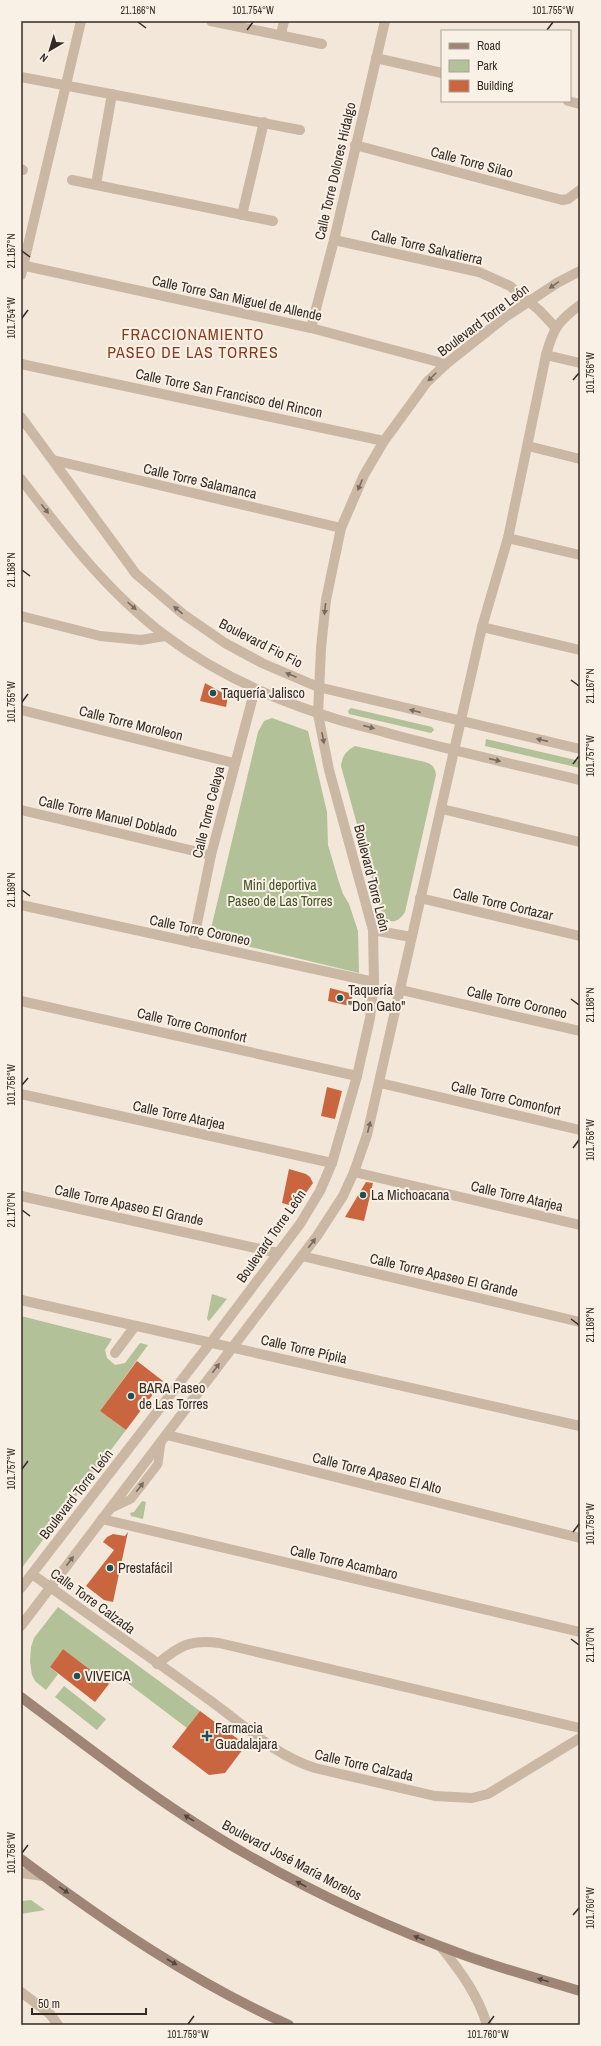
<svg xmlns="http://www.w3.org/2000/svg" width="601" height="2046" font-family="'Archivo Narrow',sans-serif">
<rect width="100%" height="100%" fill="#f2e7d8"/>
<g fill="#b2c198">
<polygon points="351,708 432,727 434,730 431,733 349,714 348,711"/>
<polygon points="272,718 308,731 327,812 328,845 338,879 343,894 349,904 358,931 359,973 209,937 258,732 264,721"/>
<polygon points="486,739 580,761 580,768 485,746"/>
<path d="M 355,746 L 425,762 C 432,764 435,767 436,775 L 405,912 C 398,923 388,926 381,912 L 341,766 C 342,756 346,751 355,746 Z"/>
<polygon points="212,1294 227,1299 209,1321 207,1319"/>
<polygon points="21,1316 112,1339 105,1350 107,1358 115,1365 125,1363 140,1343 148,1345 100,1411 126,1430 21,1569"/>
<polygon points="142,1501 146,1502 143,1519 131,1516 130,1513 134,1512"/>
<polygon points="58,1607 200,1711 187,1728 117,1675 109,1684 63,1649 50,1667 58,1674 46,1690 35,1681 32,1675 30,1662 31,1647 34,1638"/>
<polygon points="64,1686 106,1719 97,1730 55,1697"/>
<polygon points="31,1900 45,1910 21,1914 21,1901"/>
</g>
<g fill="#c9653f">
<polygon points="205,683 228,696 226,707 200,701"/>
<polygon points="330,988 353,994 350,1006 328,1001"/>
<polygon points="327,1087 342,1091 335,1119 321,1116"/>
<polygon points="289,1169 306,1174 310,1177 313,1183 296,1207 282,1203"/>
<polygon points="366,1182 373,1183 364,1221 345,1217"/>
<polygon points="137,1361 163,1381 126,1430 100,1411"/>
<polygon points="128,1532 113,1602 104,1600 86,1586 114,1550 103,1542 107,1537 113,1534 125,1536"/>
<polygon points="63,1649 109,1684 95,1702 50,1667"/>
<polygon points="200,1711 246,1745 225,1773 209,1775 172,1747"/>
</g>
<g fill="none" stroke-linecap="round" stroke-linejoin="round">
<polyline stroke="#cab7a4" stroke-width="9" points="110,1509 131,1499 158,1464 161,1442"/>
<g stroke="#cab7a4" stroke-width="10">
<polyline points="211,21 322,44"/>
<polyline points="281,34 284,21"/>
<polyline points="376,58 442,73"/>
<polyline points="21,77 300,130"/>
<polyline points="568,101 580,104"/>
<polyline points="355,145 562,200 568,199 580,190"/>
<polyline points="21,169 23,170"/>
<polyline points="72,180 273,221"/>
<polyline points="96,184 112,94"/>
<polyline points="242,215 264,122"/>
<polyline points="334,240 479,272 510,286 539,310 555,327"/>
<polyline points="21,265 311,328 446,364"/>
<polyline points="21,275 81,21"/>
<polyline points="311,328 334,240 385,21"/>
<polyline points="546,355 580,363"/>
<polyline points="21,364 384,441"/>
<polyline points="21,417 136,574 183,614 225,643 262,663 318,687 580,749"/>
<polyline points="528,446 580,459"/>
<polyline points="53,460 341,528"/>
<path d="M 21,479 C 64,535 108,593 166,636 C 211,670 264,695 318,713 C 342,722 367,727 391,734 C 454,751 517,765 580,780"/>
<polyline points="508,538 580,555"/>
<polyline points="21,616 100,636 141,640 165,636"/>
<polyline points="482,627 580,650"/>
<polyline points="21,710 234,763"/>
<polyline points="442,809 580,842"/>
<polyline points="21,810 211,855"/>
<polyline points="420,898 580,936"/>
<polyline points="21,905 374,982"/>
<polyline points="373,930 411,937"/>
<polyline points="193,943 211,855 255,689"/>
<polyline points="401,990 580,1031"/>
<polyline points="21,1001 357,1076"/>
<polyline points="380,1083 580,1130"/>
<polyline points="21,1094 332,1163"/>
<polyline points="354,1172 580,1225"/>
<polyline points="21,1196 278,1253"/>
<polyline points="302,1256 580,1322"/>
<polyline points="21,1300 580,1426"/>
<polyline points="115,1353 135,1326"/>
<polyline points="167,1435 580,1538"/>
<polyline points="102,1519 580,1632"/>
<path d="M 32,1574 C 90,1616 150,1657 208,1699 C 243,1724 274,1755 315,1768 L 435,1796 L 472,1798 L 488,1794 L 580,1738"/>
<polyline points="21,1588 211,1342 300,1224 320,1191 332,1163 357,1076 370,1018 374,982 373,930 329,770 318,714 321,648 326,600 341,528 364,475 384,441 427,382 446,364 504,318 557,283 580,271"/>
<path d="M 21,1626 L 317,1236 L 343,1196 L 354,1172 L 367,1135 L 482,627 L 508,538 L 546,355 C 553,329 558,321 580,305"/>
<path d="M 157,1664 C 179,1646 190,1639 219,1643 L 580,1728"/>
<polyline points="21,1873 44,1876"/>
<path d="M 441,1947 C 461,1972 478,1995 487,2025"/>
<polyline points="21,1992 50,2014 58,2025"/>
</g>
<g stroke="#9e8576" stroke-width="10">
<path d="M 21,1697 C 94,1752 167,1809 246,1854 C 316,1894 389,1928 464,1955 C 502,1969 541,1979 580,1991"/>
<path d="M 21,1859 C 105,1922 193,1982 289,2025"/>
</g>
</g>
<defs><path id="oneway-solid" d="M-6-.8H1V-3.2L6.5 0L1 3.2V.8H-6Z"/></defs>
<g fill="#786a5f">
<use href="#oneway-solid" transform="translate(554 285) rotate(146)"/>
<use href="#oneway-solid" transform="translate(432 377) rotate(135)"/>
<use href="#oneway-solid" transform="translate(360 485) rotate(113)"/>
<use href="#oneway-solid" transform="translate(45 509) rotate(52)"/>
<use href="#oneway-solid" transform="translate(132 606) rotate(42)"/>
<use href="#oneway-solid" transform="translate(325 609) rotate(96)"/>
<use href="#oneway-solid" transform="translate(178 610) rotate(-140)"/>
<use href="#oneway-solid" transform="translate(291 675) rotate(-157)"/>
<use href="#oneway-solid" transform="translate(415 711) rotate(-166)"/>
<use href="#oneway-solid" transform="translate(369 727) rotate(15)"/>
<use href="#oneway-solid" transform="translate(323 738) rotate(79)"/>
<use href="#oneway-solid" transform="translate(542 740) rotate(-167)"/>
<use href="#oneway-solid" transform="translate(495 760) rotate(13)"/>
<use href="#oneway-solid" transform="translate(369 1127) rotate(-76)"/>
<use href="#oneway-solid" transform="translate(312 1243) rotate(-53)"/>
<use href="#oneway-solid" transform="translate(216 1368) rotate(-53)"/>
<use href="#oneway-solid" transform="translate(140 1487) rotate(-53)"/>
<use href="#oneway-solid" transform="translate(70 1561) rotate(-53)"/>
</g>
<g fill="#54463e">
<use href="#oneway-solid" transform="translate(189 1818) rotate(-148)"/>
<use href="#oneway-solid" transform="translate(301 1884) rotate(-152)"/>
<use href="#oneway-solid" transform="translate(64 1890) rotate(35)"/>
<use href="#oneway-solid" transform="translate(419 1938) rotate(-158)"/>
<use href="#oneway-solid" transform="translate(172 1962) rotate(30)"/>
<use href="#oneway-solid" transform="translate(543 1980) rotate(-164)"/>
</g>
<path fill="none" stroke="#352b26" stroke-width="1.5" d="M 138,22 L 146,28M 247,30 L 253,22M 547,30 L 553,22M 22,251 L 30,257M 22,318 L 28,310M 573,380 L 579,373M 22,570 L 30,576M 571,680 L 579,686M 22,702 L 28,694M 573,764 L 579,756M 22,890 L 30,896M 571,999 L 579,1005M 22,1085 L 28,1078M 573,1148 L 579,1140M 22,1210 L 30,1216M 571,1319 L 579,1325M 22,1469 L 28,1461M 573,1532 L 579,1524M 571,1639 L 579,1645M 22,1853 L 28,1845M 573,1915 L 579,1908M 188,2024 L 194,2016M 488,2024 L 494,2016"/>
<g fill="#1b5258" stroke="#f9f1e5" stroke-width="1.5">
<circle cx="213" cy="693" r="4"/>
<circle cx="340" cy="998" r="4"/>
<circle cx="363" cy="1195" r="4"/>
<circle cx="131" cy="1396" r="4"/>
<circle cx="110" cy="1568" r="4"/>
<circle cx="77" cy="1676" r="4"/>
<path d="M205 1730h4v4h4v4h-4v4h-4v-4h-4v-4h4z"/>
</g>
<g text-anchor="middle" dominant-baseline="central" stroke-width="4" stroke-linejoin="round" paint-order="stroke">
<g font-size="14" fill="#352b26" stroke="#f9f1e5">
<text transform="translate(472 162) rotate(15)">Calle Torre Silao</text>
<text transform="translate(335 171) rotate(-77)">Calle Torre Dolores Hidalgo</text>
<text transform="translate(427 247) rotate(13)">Calle Torre Salvatierra</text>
<text transform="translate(237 298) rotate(12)">Calle Torre San Miguel de Allende</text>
<text transform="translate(483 320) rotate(-37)">Boulevard Torre León</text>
<text transform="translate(229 393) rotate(12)">Calle Torre San Francisco del Rincon</text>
<text transform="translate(200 481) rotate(13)">Calle Torre Salamanca</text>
<text transform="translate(261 643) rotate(27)">Boulevard Fio Fio</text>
<text transform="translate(131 723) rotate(14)">Calle Torre Moroleon</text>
<text transform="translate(208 812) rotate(-76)">Calle Torre Celaya</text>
<text transform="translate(108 816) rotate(13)">Calle Torre Manuel Doblado</text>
<text transform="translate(372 878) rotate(76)">Boulevard Torre León</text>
<text transform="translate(503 904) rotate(13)">Calle Torre Cortazar</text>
<text transform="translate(200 930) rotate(12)">Calle Torre Coroneo</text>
<text transform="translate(517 1002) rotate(13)">Calle Torre Coroneo</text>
<text transform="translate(192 1025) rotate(13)">Calle Torre Comonfort</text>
<text transform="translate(506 1098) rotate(13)">Calle Torre Comonfort</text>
<text transform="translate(179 1115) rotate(12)">Calle Torre Atarjea</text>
<text transform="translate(517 1196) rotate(13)">Calle Torre Atarjea</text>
<text transform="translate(129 1205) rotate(12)">Calle Torre Apaseo El Grande</text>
<text transform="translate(271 1236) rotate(-55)">Boulevard Torre León</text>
<text transform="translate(444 1275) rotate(13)">Calle Torre Apaseo El Grande</text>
<text transform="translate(304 1349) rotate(13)">Calle Torre Pípila</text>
<text transform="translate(377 1473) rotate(14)">Calle Torre Apaseo El Alto</text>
<text transform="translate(76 1494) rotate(-52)">Boulevard Torre León</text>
<text transform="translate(344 1562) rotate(13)">Calle Torre Acambaro</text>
<text transform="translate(93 1601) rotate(36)">Calle Torre Calzada</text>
<text transform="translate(364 1765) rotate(13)">Calle Torre Calzada</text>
<text transform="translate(292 1860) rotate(28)">Boulevard José María Morelos</text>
</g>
<g font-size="14" fill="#352b26" stroke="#f9f1e5" text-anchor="start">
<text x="221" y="693">Taquería Jalisco</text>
<text x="348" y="990">Taquería<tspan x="348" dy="16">"Don Gato"</tspan></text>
<text x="371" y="1195">La Michoacana</text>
<text x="139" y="1388">BARA Paseo<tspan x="139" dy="16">de Las Torres</tspan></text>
<text x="118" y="1568">Prestafácil</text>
<text x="85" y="1676">VIVEICA</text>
<text x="215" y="1728">Farmacia<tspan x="215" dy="16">Guadalajara</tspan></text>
</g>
<g font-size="14" fill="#435429" stroke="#f9f1e5">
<text x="280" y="885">Mini deportiva<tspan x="280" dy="16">Paseo de Las Torres</tspan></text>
</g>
<g font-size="16" letter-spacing="1" fill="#86391d" stroke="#f9f1e5">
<text x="193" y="334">FRACCIONAMIENTO<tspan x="193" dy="18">PASEO DE LAS TORRES</tspan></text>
</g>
</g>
<rect width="601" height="2046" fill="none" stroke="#f9f1e5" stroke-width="44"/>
<rect x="441" y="30" width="130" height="72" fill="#f9f1e5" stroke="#aba299"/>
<rect x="449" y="43" width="20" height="6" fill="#9e8576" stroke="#aba299"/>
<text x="477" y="50" font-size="12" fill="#352b26">Road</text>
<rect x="449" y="60" width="20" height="12" fill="#b2c198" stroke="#aba299"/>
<text x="477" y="70" font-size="12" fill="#352b26">Park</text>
<rect x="449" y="80" width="20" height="12" fill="#c9653f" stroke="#aba299"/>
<text x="477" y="90" font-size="12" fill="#352b26">Building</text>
<g transform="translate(50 50) rotate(218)" stroke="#f9f1e5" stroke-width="3" paint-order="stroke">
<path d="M0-3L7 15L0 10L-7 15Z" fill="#352b26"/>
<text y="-6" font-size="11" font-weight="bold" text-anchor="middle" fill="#352b26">N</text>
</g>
<path d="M32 2008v6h114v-6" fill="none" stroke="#352b26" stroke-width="2"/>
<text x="38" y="2008" font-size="12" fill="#352b26" stroke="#f9f1e5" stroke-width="3" paint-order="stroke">50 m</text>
<rect x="22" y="22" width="557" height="2002" fill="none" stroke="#352b26" stroke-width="1.5"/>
<g font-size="10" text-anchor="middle" fill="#352b26">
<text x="138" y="14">21.166°N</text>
<text x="253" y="14">101.754°W</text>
<text x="553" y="14">101.755°W</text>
<text transform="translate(11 251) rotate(-90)" y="4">21.167°N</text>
<text transform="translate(11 318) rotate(-90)" y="4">101.754°W</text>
<text transform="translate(590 373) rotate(-90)" y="4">101.756°W</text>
<text transform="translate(11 570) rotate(-90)" y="4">21.168°N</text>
<text transform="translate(590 686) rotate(-90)" y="4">21.167°N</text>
<text transform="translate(11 702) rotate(-90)" y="4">101.755°W</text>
<text transform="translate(590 756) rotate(-90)" y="4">101.757°W</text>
<text transform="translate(11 890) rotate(-90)" y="4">21.169°N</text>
<text transform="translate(590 1005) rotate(-90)" y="4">21.168°N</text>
<text transform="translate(11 1085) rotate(-90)" y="4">101.756°W</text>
<text transform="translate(590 1140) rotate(-90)" y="4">101.758°W</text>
<text transform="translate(11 1210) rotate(-90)" y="4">21.170°N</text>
<text transform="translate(590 1325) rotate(-90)" y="4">21.169°N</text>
<text transform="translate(11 1469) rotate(-90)" y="4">101.757°W</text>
<text transform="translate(590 1524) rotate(-90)" y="4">101.759°W</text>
<text transform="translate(590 1645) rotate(-90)" y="4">21.170°N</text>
<text transform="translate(11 1853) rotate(-90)" y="4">101.758°W</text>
<text transform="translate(590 1908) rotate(-90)" y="4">101.760°W</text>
<text x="188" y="2038">101.759°W</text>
<text x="488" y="2038">101.760°W</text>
</g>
</svg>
